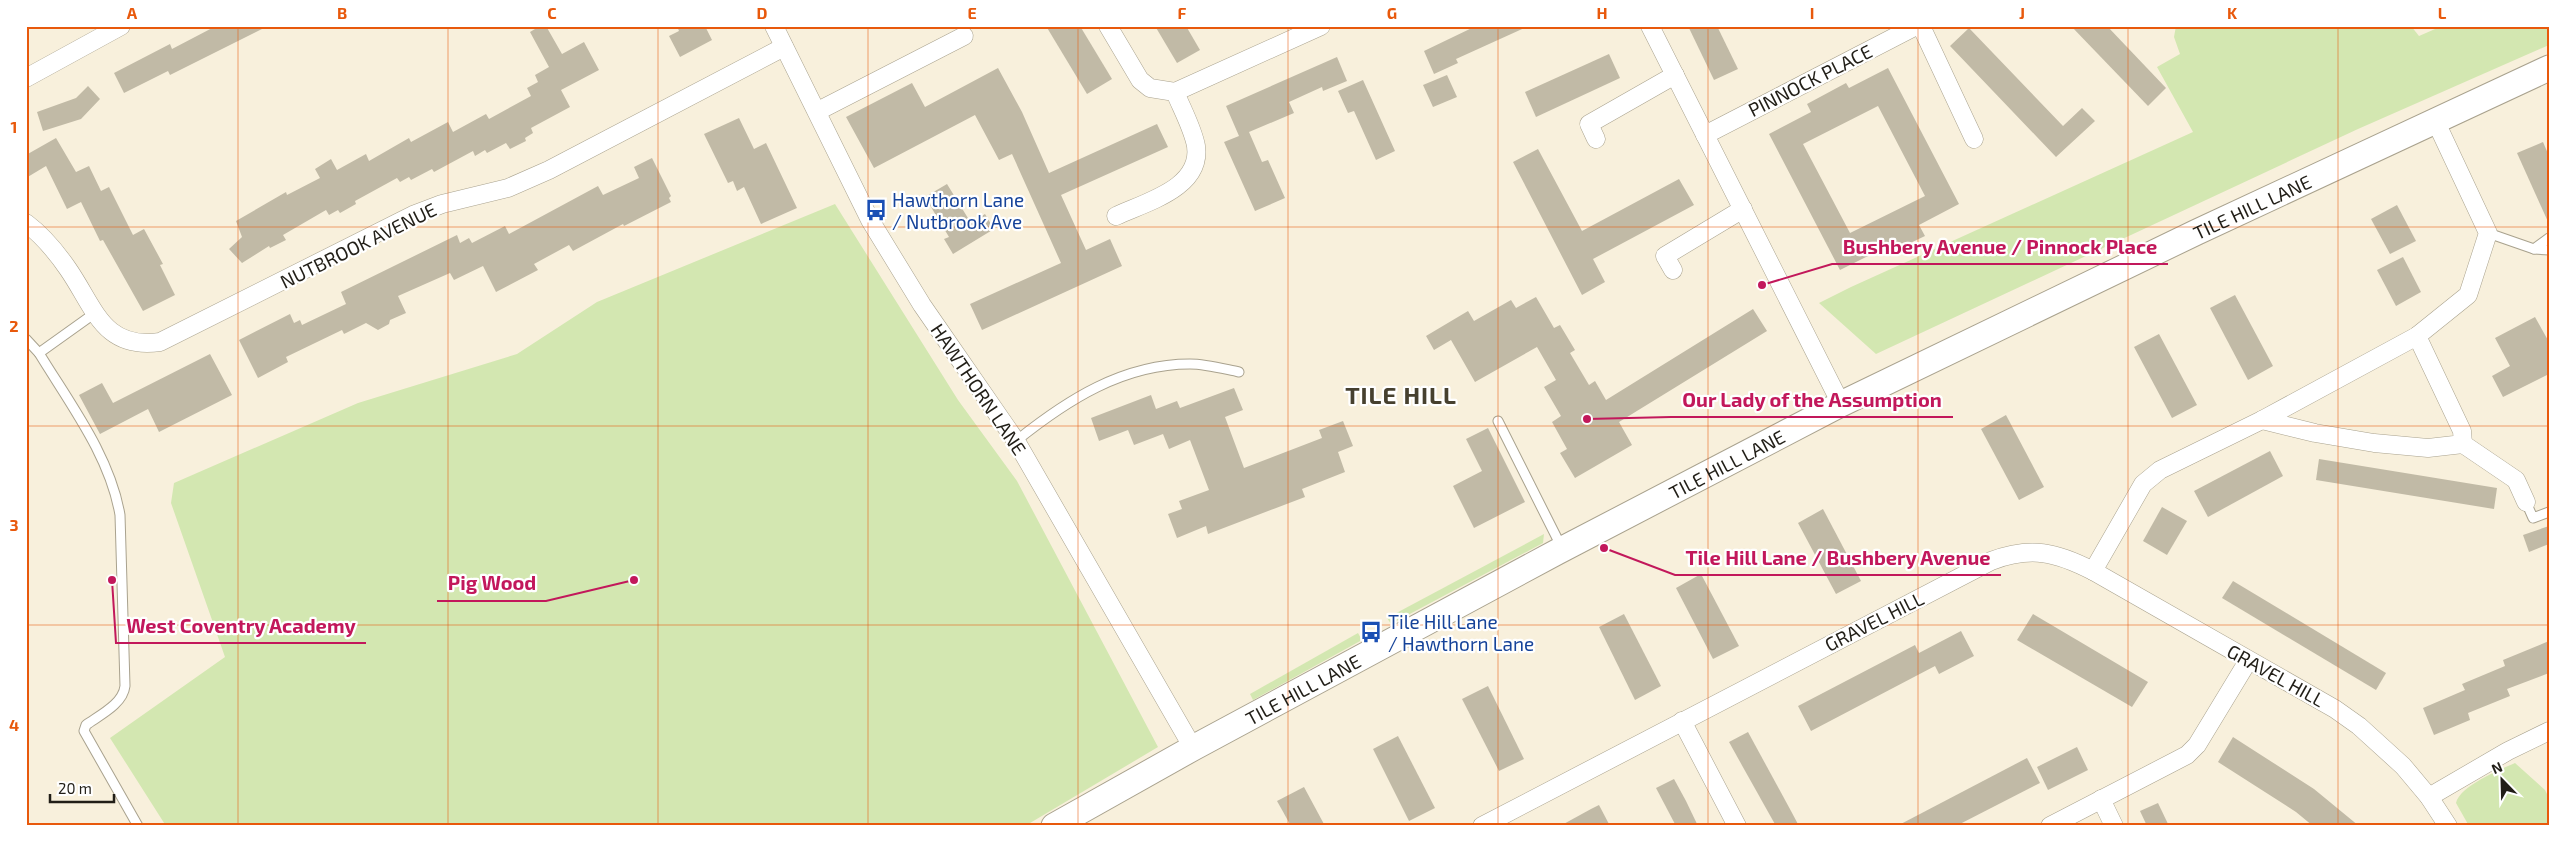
<svg xmlns="http://www.w3.org/2000/svg" width="2575" height="852" font-family="'Exo 2',sans-serif">
<rect width="100%" height="100%" fill="#f8f0dc"/>
<g fill="#d3e7b1">
<polygon points="2176,26 2411,26 2419,36 2442,26 2549,26 2549,45 2358,129 1876,354 1819,303 1851,287 2193,132 2157,67 2180,54 2174,37"/>
<polygon points="835,204 958,400 1017,481 1158,747 1025,826 166,826 110,738 225,657 171,503 174,483 358,403 517,354 597,302"/>
<polygon points="1544,534 1543,543 1391,624 1387,618"/>
<polygon points="1358,633 1362,640 1253,700 1250,694"/>
<path d="M 2515,763 L 2545,790 L 2549,798 L 2549,826 L 2469,826 L 2456,803 C 2460,786 2499,770 2515,763 Z"/>
</g>
<g fill="#c1baa6" fill-rule="evenodd">
<polygon points="216,26 268,26 170,75 168,71 124,93 114,73 170,44 172,49"/>
<polygon points="540,26 546,26 562,54 584,42 599,70 561,90 570,107 531,128 533,133 525,138 526,141 510,149 506,143 487,153 485,150 475,156 473,151 434,172 432,169 411,180 409,177 400,182 397,178 355,201 356,204 340,213 338,210 329,215 326,210 283,235 286,240 270,248 269,246 242,263 229,249 242,237 236,221 286,192 287,195 320,178 315,169 331,159 337,170 366,154 369,161 409,138 411,142 448,122 453,132 486,114 489,119 531,96 527,88 538,82 535,75 549,67 530,32"/>
<polygon points="677,26 705,26 712,40 680,57 669,36 679,31"/>
<polygon points="1046,26 1080,26 1112,79 1087,94"/>
<polygon points="1155,26 1186,26 1200,50 1177,63"/>
<polygon points="1476,26 1529,26 1456,59 1458,63 1434,74 1424,51"/>
<polygon points="1688,26 1717,26 1738,69 1714,80"/>
<polygon points="2071,26 2107,26 2166,88 2148,106"/>
<polygon points="1969,28 2063,126 2082,108 2095,121 2056,157 1950,46"/>
<polygon points="1609,54 1620,78 1536,117 1525,92"/>
<polygon points="1337,57 1347,81 1323,91 1322,87 1289,102 1294,113 1249,132 1262,162 1268,160 1285,198 1255,211 1224,142 1239,136 1226,106"/>
<polygon points="998,68 1022,112 1049,173 1157,124 1168,147 1061,195 1086,250 1110,239 1122,266 982,330 970,304 1061,263 1012,154 999,160 975,115 874,168 846,117 912,83 925,107"/>
<path d="M 1888,68 L 1959,204 L 1919,225 L 1925,236 L 1885,255 L 1882,249 L 1840,270 L 1769,134 L 1811,112 L 1807,104 L 1846,83 L 1849,88 ZM 1878,106 L 1925,196 L 1850,233 L 1803,144 Z"/>
<polygon points="1447,75 1457,97 1433,107 1423,85"/>
<polygon points="1363,80 1395,151 1376,160 1354,111 1348,113 1338,91"/>
<polygon points="88,86 100,99 81,119 43,131 37,112 76,98"/>
<polygon points="739,118 754,149 766,143 797,208 761,224 744,187 737,191 733,181 728,183 704,134"/>
<polygon points="56,138 76,172 89,166 101,191 109,187 133,235 144,229 163,264 160,265 175,295 143,311 103,240 100,241 81,202 67,209 46,166 26,178 26,155"/>
<polygon points="2543,142 2549,156 2549,224 2517,153"/>
<polygon points="1538,149 1582,231 1679,179 1694,205 1593,259 1605,282 1582,295 1513,162"/>
<polygon points="652,158 671,196 669,198 671,202 624,226 623,224 573,251 569,245 534,264 538,270 496,292 483,266 454,280 450,273 398,296 406,313 390,320 389,324 378,330 366,323 344,334 342,330 286,357 288,362 258,378 239,340 290,314 294,323 300,320 302,325 346,304 341,292 457,235 460,243 469,238 472,243 505,226 509,234 598,186 603,195 639,178 634,167"/>
<polygon points="947,184 971,223 985,214 994,229 953,254 944,239 949,237 925,197"/>
<polygon points="2397,205 2416,241 2390,254 2371,219"/>
<polygon points="2403,257 2421,292 2396,306 2377,270"/>
<polygon points="2235,295 2273,366 2248,380 2210,308"/>
<polygon points="1536,297 1554,328 1560,325 1575,350 1570,353 1589,385 1595,381 1606,400 1753,309 1767,331 1619,422 1632,445 1575,478 1560,453 1567,449 1552,422 1561,416 1544,387 1556,380 1537,347 1475,382 1451,340 1434,350 1426,336 1468,311 1474,321 1511,300 1516,308"/>
<polygon points="2535,317 2549,342 2549,374 2503,397 2492,376 2510,366 2495,338"/>
<polygon points="2159,334 2197,405 2172,418 2134,347"/>
<polygon points="210,354 232,395 159,432 148,409 100,434 79,395 102,383 113,403"/>
<polygon points="1234,388 1243,410 1225,417 1244,468 1322,438 1319,430 1343,421 1353,446 1338,452 1345,472 1302,489 1305,497 1208,534 1206,526 1177,538 1168,514 1182,509 1179,501 1209,490 1190,440 1169,449 1163,434 1134,445 1128,430 1099,441 1091,418 1151,395 1156,409 1177,401 1180,408"/>
<polygon points="2006,415 2044,487 2019,500 1981,429"/>
<polygon points="1488,428 1525,502 1474,528 1453,486 1482,471 1466,439"/>
<polygon points="2270,451 2283,476 2208,517 2194,491"/>
<polygon points="2319,459 2497,488 2494,509 2316,480"/>
<polygon points="2162,507 2187,521 2167,555 2143,541"/>
<polygon points="1823,509 1861,581 1836,594 1798,523"/>
<polygon points="2549,526 2549,544 2529,552 2523,535"/>
<polygon points="1701,574 1739,646 1713,659 1676,588"/>
<polygon points="2233,581 2386,673 2376,690 2222,598"/>
<polygon points="1624,614 1661,686 1635,700 1599,627"/>
<polygon points="2033,614 2148,682 2132,707 2017,640"/>
<polygon points="1961,631 1974,656 1939,674 1935,666 1811,731 1798,706 1915,645 1919,653"/>
<polygon points="2549,641 2549,673 2507,689 2510,696 2468,713 2470,720 2434,735 2423,708 2465,690 2462,684 2505,666 2503,660"/>
<polygon points="1488,686 1524,759 1499,771 1462,699"/>
<polygon points="1748,732 1791,811 1799,826 1776,826 1744,769 1729,742"/>
<polygon points="1398,736 1435,808 1409,821 1373,749"/>
<polygon points="2233,737 2314,789 2359,826 2313,826 2296,812 2218,762"/>
<polygon points="2077,747 2088,770 2048,790 2037,767"/>
<polygon points="2027,758 2040,783 1956,826 1897,826"/>
<polygon points="1674,779 1686,801 1698,826 1676,826 1656,788"/>
<polygon points="1304,787 1325,826 1291,826 1277,801"/>
<polygon points="2158,803 2169,826 2147,826 2140,811"/>
<polygon points="1599,805 1610,826 1560,826 1591,809"/>
</g>
<g fill="none" stroke-linecap="round" stroke-linejoin="round">
<g stroke="#a9a28e" stroke-width="11">
<g id="lane">
<polyline points="2488,233 2534,249 2549,250"/>
<polyline points="2534,249 2549,238"/>
<path d="M 26,339 L 39,353 C 70,404 110,456 120,515 L 125,686 C 123,704 100,715 86,725 L 84,731 L 138,826"/>
<polyline points="39,353 95,313"/>
<polyline points="1498,421 1562,548"/>
<path d="M 1016,441 C 1067,400 1123,364 1190,364 C 1206,364 1224,369 1239,372"/>
<polyline points="2526,502 2533,518 2549,512"/>
</g>
</g>
<g stroke="#a9a28e" stroke-width="19">
<g id="street">
<polyline points="774,26 870,220 922,305 1016,441 1193,748"/>
<polyline points="1108,26 1140,80 1150,88 1175,92 1321,26"/>
<polyline points="1650,26 1841,404"/>
<polyline points="1921,26 1974,139"/>
<polyline points="26,78 121,26"/>
<polyline points="818,111 964,36"/>
<polyline points="1705,135 1916,26"/>
<polyline points="1596,139 1589,124 1675,75"/>
<path d="M 1116,216 C 1146,202 1202,188 1196,146 C 1193,129 1182,109 1175,92"/>
<path d="M 26,223 C 42,235 57,253 68,269 C 95,308 103,350 160,342 L 413,215 L 442,204 L 508,188 L 549,170 L 784,47"/>
<polyline points="1673,270 1665,256 1743,209"/>
<polyline points="2262,420 2315,433 2374,443 2428,448 2463,444 2462,431 2417,336"/>
<polyline points="2463,444 2516,480 2526,502"/>
<polyline points="2093,571 2143,484 2160,470 2262,420 2417,336 2468,295 2488,233 2435,120"/>
<polyline points="1682,721 1737,826"/>
<polyline points="2429,797 2508,751 2549,731"/>
<polyline points="2101,799 2114,826"/>
<path d="M 1482,826 L 1991,561 C 2031,546 2056,552 2093,571 L 2335,709 L 2359,726 L 2403,766 L 2429,797 L 2448,826"/>
<polyline points="2050,826 2187,755 2197,745 2248,661"/>
</g>
</g>
<g stroke="#a9a28e" stroke-width="27">
<g id="secondary">
<path id="s1" d="M 1054,826 L 1193,748 L 1557,552 L 1841,404 L 2197,232 L 2549,68"/>
</g>
</g>
<use href="#lane" stroke="#fff" stroke-width="9"/>
<use href="#street" stroke="#fff" stroke-width="18"/>
<use href="#secondary" stroke="#fff" stroke-width="25"/>
</g>
<path fill="none" stroke="#e8590c" stroke-width="1" stroke-opacity="0.55" d="M 238,26 L 238,826M 448,26 L 448,826M 658,26 L 658,826M 868,26 L 868,826M 1078,26 L 1078,826M 1288,26 L 1288,826M 1498,26 L 1498,826M 1708,26 L 1708,826M 1918,26 L 1918,826M 2128,26 L 2128,826M 2338,26 L 2338,826M 26,227 L 2549,227M 26,426 L 2549,426M 26,625 L 2549,625"/>
<defs>
<g id="bus-bare" transform="scale(1.725)"><path d="M-5-6H5V4H4V6H2V4H-2V6H-4V4H-5ZM-3.5-4V0h7V-4ZM-3.5 1.2v1.5H-2V1.2ZM2 1.2v1.5H3.5V1.2Z" fill="#1a4fb4" stroke="#fff" stroke-width="2.5" paint-order="stroke"/></g>
</defs>
<g fill-rule="evenodd">
<use href="#bus-bare" x="876" y="210"/>
<use href="#bus-bare" x="1371" y="632"/>
</g>
<g text-anchor="middle" dominant-baseline="central" stroke-width="4.5" stroke-linejoin="round" paint-order="stroke">
<g font-size="19" fill="#211e17" stroke="#fff">
<text transform="translate(1810 80) rotate(-27)">PINNOCK PLACE</text>
<text stroke="none"><textPath href="#s1" startOffset="1349">TILE HILL LANE</textPath></text>
<text transform="translate(358 245) rotate(-26)">NUTBROOK AVENUE</text>
<text transform="translate(979 389) rotate(56)">HAWTHORN LANE</text>
<text stroke="none"><textPath href="#s1" startOffset="764">TILE HILL LANE</textPath></text>
<text transform="translate(1874 621) rotate(-27)">GRAVEL HILL</text>
<text transform="translate(2276 675) rotate(29)">GRAVEL HILL</text>
<text stroke="none"><textPath href="#s1" startOffset="284">TILE HILL LANE</textPath></text>
</g>
<g font-size="19" fill="#164399" stroke="#fff" text-anchor="start">
<text x="892" y="199">Hawthorn Lane<tspan x="892" dy="22">/ Nutbrook Ave</tspan></text>
<text x="1388" y="621">Tile Hill Lane<tspan x="1388" dy="22">/ Hawthorn Lane</tspan></text>
</g>
<g font-size="24" font-weight="bold" letter-spacing="1" fill="#46402f" stroke="#fff">
<text x="1401" y="394">TILE HILL</text>
</g>
</g>
<path fill="none" stroke="#c2185b" stroke-width="2" d="M1762 285L1832 264H2168M1587 419L1671 417H1953M1604 548L1675 575H2001M634 580L546 601H437M112 580L116 643H366"/>
<g fill="#c2185b" stroke="#fff" stroke-width="2">
<circle cx="1762" cy="285" r="5"/>
<circle cx="1587" cy="419" r="5"/>
<circle cx="1604" cy="548" r="5"/>
<circle cx="634" cy="580" r="5"/>
<circle cx="112" cy="580" r="5"/>
</g>
<g font-size="20" text-anchor="middle" font-weight="bold" fill="#c2185b" stroke="#fff" stroke-width="4.5" stroke-linejoin="round" paint-order="stroke">
<text x="2000" y="254">Bushbery Avenue / Pinnock Place</text>
<text x="1812" y="407">Our Lady of the Assumption</text>
<text x="1838" y="565">Tile Hill Lane / Bushbery Avenue</text>
<text x="492" y="590">Pig Wood</text>
<text x="241" y="633">West Coventry Academy</text>
</g>
<rect width="2575" height="852" fill="none" stroke="#ffffff" stroke-width="55"/>
<g transform="translate(2502 780) rotate(337)" stroke="#ffffff" stroke-width="4" paint-order="stroke">
<path d="M0-4L9 19L0 12L-9 19Z" fill="#211e17"/>
<text y="-8" font-size="14" font-weight="bold" text-anchor="middle" fill="#211e17">N</text>
</g>
<path d="M50 794v8h64v-8" fill="none" stroke="#211e17" stroke-width="2.5"/>
<text x="58" y="794" font-size="15" fill="#211e17" stroke="#ffffff" stroke-width="4" paint-order="stroke">20 m</text>
<rect x="28" y="28" width="2520" height="796" fill="none" stroke="#e8590c" stroke-width="2"/>
<g font-size="16" text-anchor="middle" font-weight="bold" fill="#e8590c">
<text x="132" y="19">A</text>
<text x="342" y="19">B</text>
<text x="552" y="19">C</text>
<text x="762" y="19">D</text>
<text x="972" y="19">E</text>
<text x="1182" y="19">F</text>
<text x="1392" y="19">G</text>
<text x="1602" y="19">H</text>
<text x="1812" y="19">I</text>
<text x="2022" y="19">J</text>
<text x="2232" y="19">K</text>
<text x="2442" y="19">L</text>
<text x="14" y="133">1</text>
<text x="14" y="332">2</text>
<text x="14" y="531">3</text>
<text x="14" y="731">4</text>
</g>
</svg>
